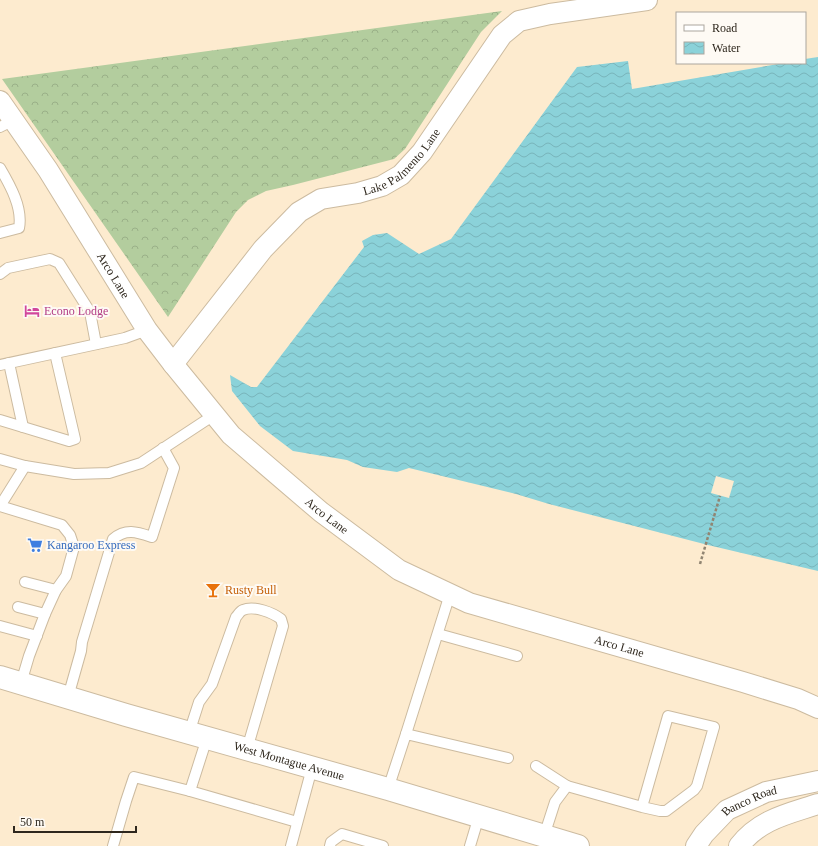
<svg xmlns="http://www.w3.org/2000/svg" width="818" height="846" font-family="'Times New Roman',serif">
<defs>
<pattern id="forest-crowns" width="20" height="18" patternUnits="userSpaceOnUse"><rect width="20" height="18" fill="#b3cd9e"/><path d="M2 6a3 3 0 1 1 6 0M12 15a3 3 0 1 1 6 0" fill="none" stroke="#9ab088"/></pattern>
<pattern id="water-waves" width="16" height="10" patternUnits="userSpaceOnUse"><rect width="16" height="10" fill="#8bd2d9"/><path d="M0 5q4-4 8 0t8 0" fill="none" stroke="#78b4ba"/></pattern>
</defs>
<rect width="100%" height="100%" fill="#fdebcf"/>
<polygon fill="url(#forest-crowns)" points="502,11 481,32 405,149 394,159 293,185 266,191 248,200 236,212 168,317 2,79"/>
<polygon fill="url(#water-waves)" points="818,57 818,571 708,545 549,504 516,494 409,468 397,472 363,467 347,460 293,451 260,426 232,391 230,375 251,387 257,387 364,247 362,241 373,235 387,233 419,254 451,239 577,67 628,61 632,89 784,63 805,63 805,59"/>
<polygon fill="#fdebcf" points="716,476 734,481 729,498 711,493"/>
<g fill="none" stroke-linecap="round" stroke-linejoin="round">
<g stroke="#ccbba0" stroke-width="12">
<g id="lane">
<polyline points="0,127 14,120"/>
<path d="M 0,168 C 10,185 23,208 19,228 L 0,233"/>
<polyline points="0,274 8,268 50,259 59,263 90,312 96,344"/>
<polyline points="9,363 23,427"/>
<polyline points="0,365 125,338 147,330"/>
<polyline points="0,420 69,441 75,439 55,353"/>
<polyline points="0,459 25,466 74,474 109,473 141,463 214,415"/>
<polyline points="25,582 56,590"/>
<polyline points="18,607 45,614"/>
<polyline points="0,626 37,636"/>
<polyline points="438,634 517,656"/>
<polyline points="21,683 29,656 45,614 56,590 66,576 74,547 70,535 62,525 0,506 25,466"/>
<path d="M 68,697 L 81,651 L 82,642 L 113,539 C 126,528 137,532 152,537 L 174,468 L 163,448"/>
<path d="M 189,733 L 199,702 L 212,684 L 236,617 C 238,615 240,611 243,610 C 254,605 273,613 281,619 L 283,626 L 247,749"/>
<polyline points="406,734 450,594"/>
<polyline points="536,766 567,786"/>
<polyline points="388,789 406,734 508,758"/>
<polyline points="190,791 297,822"/>
<polyline points="544,836 555,802 567,786 642,807 660,811 666,811 694,790 697,786 714,727 668,716 642,807"/>
<polyline points="113,846 126,801 134,777 190,791 207,738"/>
<polyline points="291,846 312,768"/>
<polyline points="330,846 331,842 342,834 383,846"/>
<polyline points="470,846 479,816"/>
</g>
</g>
<g stroke="#ccbba0" stroke-width="22">
<g id="street">
<path id="s1" d="M 0,101 L 48,170 L 147,330 L 173,364 L 231,435 L 321,512 L 399,570 L 469,603 L 743,682 L 798,699 L 818,708"/>
<path id="s2" d="M 173,364 L 263,249 L 299,212 L 321,199 L 358,193 L 382,186 L 401,175 L 422,152 L 502,35 L 519,21 L 550,14 L 647,0"/>
<path id="s3" d="M 696,846 L 704,834 L 727,810 L 766,792 L 818,781"/>
<path d="M 739,846 C 760,819 788,814 818,804"/>
</g>
</g>
<g stroke="#ccbba0" stroke-width="24">
<g id="secondary">
<path id="s4" d="M 0,677 L 126,715 L 388,789 L 578,846"/>
</g>
</g>
<polyline stroke="#918572" stroke-width="2.5" stroke-dasharray="3 2" stroke-linecap="butt" points="700,564 720,496"/>
<use href="#lane" stroke="#fff" stroke-width="10"/>
<use href="#street" stroke="#fff" stroke-width="20"/>
<use href="#secondary" stroke="#fff" stroke-width="22"/>
</g>
<defs>
<g id="hotel-bare" transform="scale(1.2)"><path d="M-6-4.5h1.5V1H6V5H4.5V3h-9V5H-6ZM-4 0a1.8 1.8 0 1 1 3.6 0ZM.5 0V-2.5h3Q6-2.5 6 0Z" fill="#d1479c" stroke="#fefaf4" stroke-width="2.5" paint-order="stroke"/></g>
<g id="supermarket-bare" transform="scale(1.2)"><path d="M-6-5.5h2.5l.6 2H6L4.5 2H-2.5L-4.4-4H-6ZM-1.5 3.2a1.3 1.3 0 1 0 .1 0ZM3 3.2a1.3 1.3 0 1 0 .1 0Z" fill="#3f7fe0" stroke="#fefaf4" stroke-width="2.5" paint-order="stroke"/></g>
<g id="bar-bare" transform="scale(1.2)"><path d="M-6-5H6L.8 .8V4.5H3.5V6h-7V4.5H-.8V.8Z" fill="#e8710a" stroke="#fefaf4" stroke-width="2.5" paint-order="stroke"/></g>
</defs>
<g fill-rule="evenodd">
<use href="#hotel-bare" x="32" y="311"/>
<use href="#supermarket-bare" x="35" y="545"/>
<use href="#bar-bare" x="213" y="590"/>
</g>
<g text-anchor="middle" dominant-baseline="central" stroke-width="4" stroke-linejoin="round" paint-order="stroke">
<g font-size="12" fill="#2e271d" stroke="#fefaf4">
<text stroke="none"><textPath href="#s2" startOffset="316">Lake Palmento Lane</textPath></text>
<text stroke="none"><textPath href="#s1" startOffset="208">Arco Lane</textPath></text>
<text stroke="none"><textPath href="#s1" startOffset="532">Arco Lane</textPath></text>
<text stroke="none"><textPath href="#s1" startOffset="856">Arco Lane</textPath></text>
<text stroke="none"><textPath href="#s4" startOffset="301">West Montague Avenue</textPath></text>
<text stroke="none"><textPath href="#s3" startOffset="72">Banco Road</textPath></text>
</g>
<g font-size="12" fill="#b23c85" stroke="#fefaf4" text-anchor="start">
<text x="44" y="311">Econo Lodge</text>
</g>
<g font-size="12" fill="#366cbe" stroke="#fefaf4" text-anchor="start">
<text x="47" y="545">Kangaroo Express</text>
</g>
<g font-size="12" fill="#c56008" stroke="#fefaf4" text-anchor="start">
<text x="225" y="590">Rusty Bull</text>
</g>
</g>
<rect x="676" y="12" width="130" height="52" fill="#fefaf4" stroke="#aba69e"/>
<rect x="684" y="25" width="20" height="6" fill="#ffffff" stroke="#aba69e"/>
<text x="712" y="32" font-size="12" fill="#2e271d">Road</text>
<rect x="684" y="42" width="20" height="12" fill="url(#water-waves)" stroke="#aba69e"/>
<text x="712" y="52" font-size="12" fill="#2e271d">Water</text>
<path d="M14 826v6h122v-6" fill="none" stroke="#2e271d" stroke-width="2"/>
<text x="20" y="826" font-size="12" fill="#2e271d" stroke="#fefaf4" stroke-width="3" paint-order="stroke">50 m</text>
</svg>
